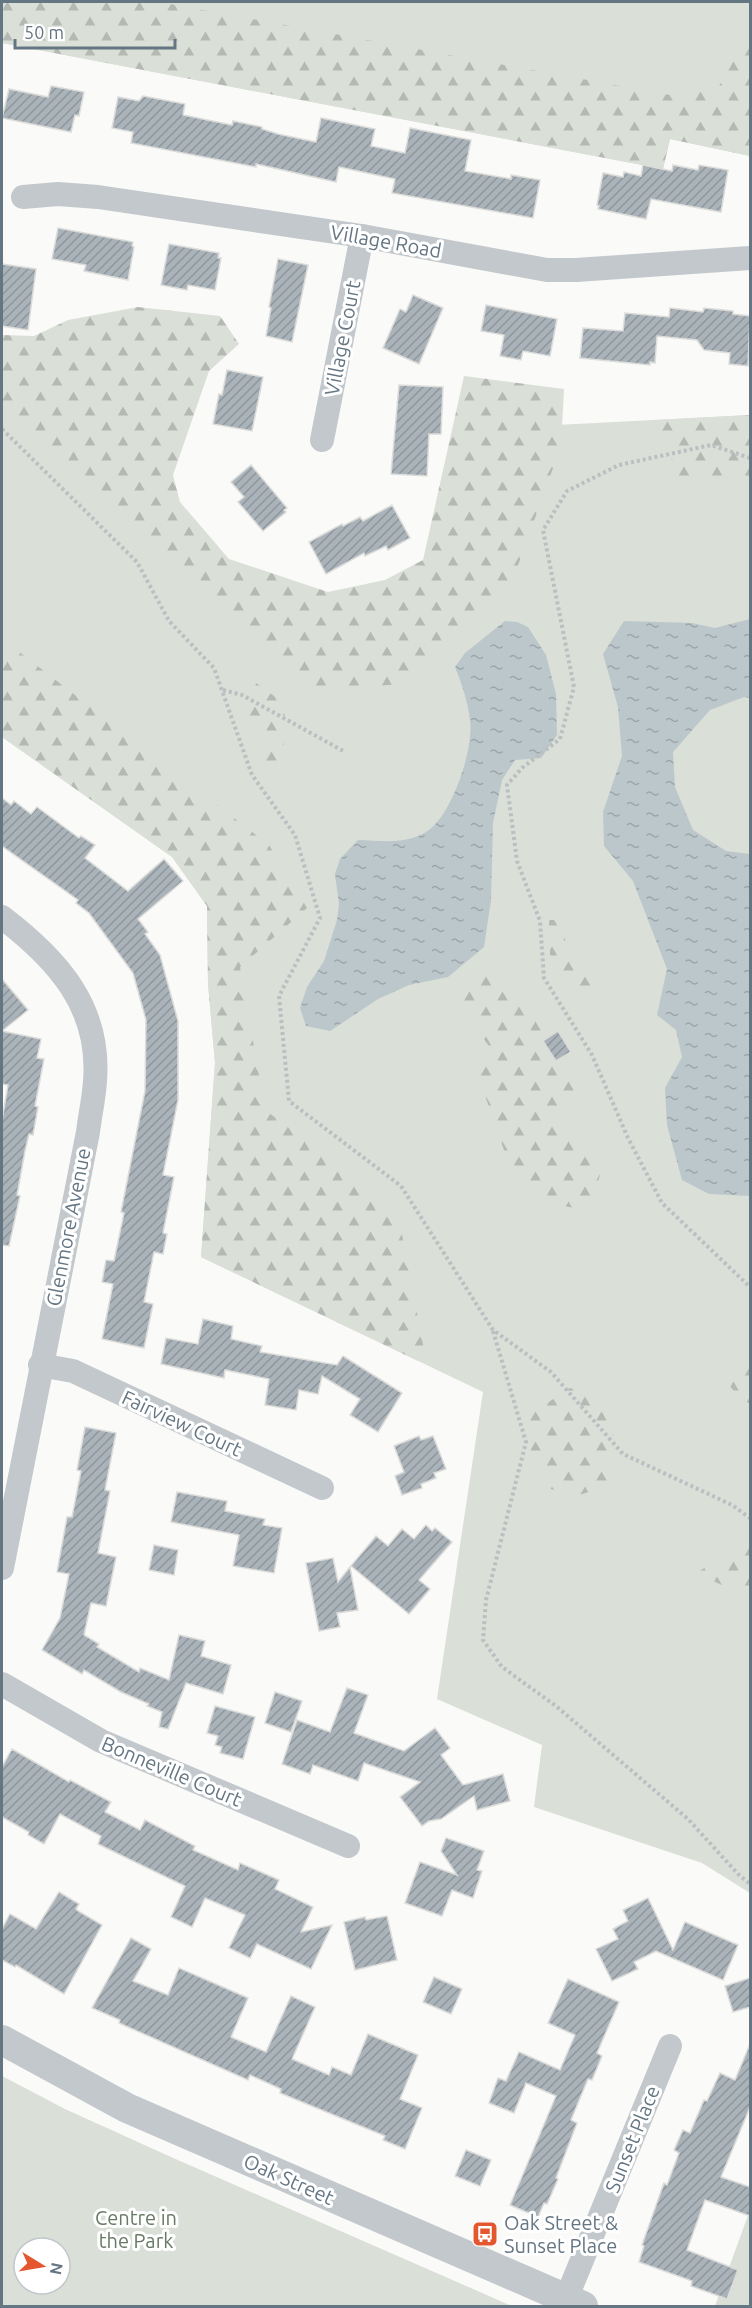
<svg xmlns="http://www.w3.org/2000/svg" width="752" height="2308" font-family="Ubuntu,sans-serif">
<defs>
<pattern id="forest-firs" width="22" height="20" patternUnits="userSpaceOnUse" patternTransform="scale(1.5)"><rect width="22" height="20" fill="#dadfd7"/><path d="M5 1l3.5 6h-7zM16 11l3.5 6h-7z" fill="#b4b9b4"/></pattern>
<pattern id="water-ripples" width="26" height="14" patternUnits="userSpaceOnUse" patternTransform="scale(1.5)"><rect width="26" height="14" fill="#bbc7cb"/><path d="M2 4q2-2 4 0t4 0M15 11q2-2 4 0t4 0" fill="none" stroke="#9ca6aa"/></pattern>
<pattern id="building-hatch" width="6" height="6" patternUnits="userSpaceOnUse" patternTransform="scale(1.5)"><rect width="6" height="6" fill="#aab3b9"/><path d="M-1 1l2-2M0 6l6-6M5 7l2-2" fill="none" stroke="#8e969c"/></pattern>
</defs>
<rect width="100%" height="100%" fill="#fafaf8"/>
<g fill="#dadfd7" fill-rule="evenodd">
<polygon points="2,2 750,2 750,156 670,139 663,169 2,43"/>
<polygon points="2,352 133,522 333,628 431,571 459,430 750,415 750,1893 702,1863 534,1807 542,1745 437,1699 483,1392 201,1257 215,1063 208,984 207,906 172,857 2,737"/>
<path d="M 2,2076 L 65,2109 L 171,2157 L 512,2306 L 2,2306 ZM 24,2248 L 60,2248 L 60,2284 L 24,2284 Z"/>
<polygon points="750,2210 750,2306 715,2306"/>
</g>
<g fill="url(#forest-firs)">
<polygon points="2,2 159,2 670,95 719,86 750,31 750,156 670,139 663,169 2,43"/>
<polygon points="138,307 220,316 239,344 209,371 173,475 180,502 229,559 328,592 385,580 423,560 464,376 564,389 561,446 508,593 414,682 320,693 33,444 2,411 2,335 34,336 68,320"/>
<polygon points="750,415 750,481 744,474 680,481 657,420"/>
<polygon points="2,642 9,644 269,845 307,908 240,967 265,1110 397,1208 424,1350 418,1361 201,1257 215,1063 208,984 207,906 172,857 2,737"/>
<polygon points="256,683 281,701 289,731 273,773 267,778 262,740 245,724"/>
<polygon points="549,920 557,920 564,931 566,947 575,952 595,984 588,990 571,994 557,981 550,954"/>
<polygon points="484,972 509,986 520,988 516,1003 528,1014 553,1027 538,1039 553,1066 575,1072 580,1094 560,1121 601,1171 590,1211 554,1204 514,1179 478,1075 492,1050 458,1005 461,980"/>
<polygon points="750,1366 750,1404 739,1397 721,1376"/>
<polygon points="570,1388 597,1398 614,1431 607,1486 573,1497 543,1486 531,1451 526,1417"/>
<polygon points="750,1541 750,1598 696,1573"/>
</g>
<g fill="url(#water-ripples)">
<polygon points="750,619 750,698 744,697 710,710 673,752 675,787 693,830 726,851 750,854 750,1196 709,1194 682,1180 667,1125 665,1088 682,1057 676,1030 657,1015 667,969 633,881 604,846 603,812 622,756 618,707 603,654 624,621 692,623 715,628"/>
<path d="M 505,621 L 517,622 L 528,627 L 546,655 L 556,694 L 557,735 L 541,758 L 515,760 L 502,780 L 493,823 L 491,900 L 484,947 L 448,977 L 409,985 L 378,999 L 330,1031 L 306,1026 L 300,1008 L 307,987 L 324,961 L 337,920 L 339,904 L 335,874 L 340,859 L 358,840 C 381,841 409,845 429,830 C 453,812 474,748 470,720 C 468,702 462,684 455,667 L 465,653 Z"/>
</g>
<g fill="url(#building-hatch)" stroke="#dcdcda" stroke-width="1.5">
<polygon points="51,86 84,92 79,116 75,115 71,132 2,118 9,89 48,97"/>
<polygon points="143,96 185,104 183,115 232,125 233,121 262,127 262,129 278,134 316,142 321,118 375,129 371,146 405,153 410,128 471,140 465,171 511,179 511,175 540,180 533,218 392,193 395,179 339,167 336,182 256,164 256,167 131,143 133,132 112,128 118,97 139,101"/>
<polygon points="643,165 672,171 673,165 698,170 699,165 728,170 721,212 651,199 646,219 598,209 599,206 597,205 603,173 623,177 624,172 641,176"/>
<polygon points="58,228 133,242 132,246 134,247 128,280 84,271 86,265 52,259"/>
<polygon points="169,244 219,253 218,258 221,258 215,290 188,285 187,290 161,285"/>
<polygon points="278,259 308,265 292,342 266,336 271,308 269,307"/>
<polygon points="2,264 36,269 28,330 2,326"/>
<polygon points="413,295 443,308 419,364 383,348 400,309 406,312"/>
<polygon points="486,305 557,319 550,356 523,351 521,360 500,356 504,335 481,331"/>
<polygon points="670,308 703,312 704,308 733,311 733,314 750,316 748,366 729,364 730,353 704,350 697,340 657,336 655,363 650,362 650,365 580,358 583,328 623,331 625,313 669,317"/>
<polygon points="227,370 263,377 252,431 213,424 219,394 222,395"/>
<polygon points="399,385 443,387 441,434 429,434 427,476 391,474"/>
<polygon points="251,465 287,508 284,510 286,512 263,531 238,502 244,497 231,482"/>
<polygon points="392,505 410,538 388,550 386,546 365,556 364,553 326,574 309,542 342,524 343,526 360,517 363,521"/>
<polygon points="2,798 11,805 14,801 31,814 37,807 79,838 81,836 95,845 85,858 128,891 164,859 183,881 138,919 148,932 145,934 160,955 178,1021 178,1100 163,1175 174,1177 163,1233 167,1234 163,1254 154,1252 144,1302 153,1304 144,1348 102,1339 113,1284 102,1282 106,1260 114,1261 124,1213 121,1212 145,1091 146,1020 133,973 89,913 76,903 78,900 2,846"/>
<polygon points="2,979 28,1010 2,1031 41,1039 37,1058 44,1059 35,1106 38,1107 33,1135 29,1134 25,1151 17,1195 20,1196 9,1246 2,1245 2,1120 8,1085 2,1084"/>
<polygon points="558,1031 571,1052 556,1061 543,1041"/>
<polygon points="203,1319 233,1326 231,1339 262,1346 260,1352 337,1365 343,1356 402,1393 378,1432 350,1415 360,1399 322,1376 318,1394 299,1390 296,1410 265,1405 269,1379 225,1370 224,1378 161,1364 166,1338 198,1344"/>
<polygon points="85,1427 116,1433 105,1490 110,1491 98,1553 116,1557 106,1606 91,1603 84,1635 99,1644 97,1647 139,1672 140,1668 169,1680 179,1635 205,1641 201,1656 231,1665 223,1694 186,1683 168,1729 159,1727 162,1712 147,1706 149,1704 121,1692 84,1670 82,1674 42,1650 60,1618 69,1574 57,1572 67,1517 72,1517 81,1471 77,1470"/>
<polygon points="419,1436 421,1440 433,1436 446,1469 434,1473 436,1478 421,1484 422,1488 402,1495 395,1476 404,1472 394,1446"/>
<polygon points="177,1492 227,1501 225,1511 265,1519 263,1525 282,1528 274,1573 233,1566 239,1535 171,1522"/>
<polygon points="426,1525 432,1531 435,1528 452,1542 419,1580 430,1589 409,1614 351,1566 376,1536 388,1546 402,1529 414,1539"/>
<polygon points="154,1545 178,1550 174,1575 149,1570"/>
<polygon points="333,1558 338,1582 350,1567 358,1610 337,1613 340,1627 319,1631 306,1563"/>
<polygon points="347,1688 368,1695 354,1733 404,1751 435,1728 450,1748 441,1755 463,1785 503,1774 510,1801 477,1810 474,1796 441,1819 429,1821 422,1826 400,1797 420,1782 364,1763 358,1781 313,1765 310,1774 282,1764 297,1720 330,1732"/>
<polygon points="275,1692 302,1701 291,1732 265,1723"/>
<polygon points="215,1706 255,1717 243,1759 220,1753 222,1747 215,1745 218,1736 207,1733"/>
<polygon points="12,1749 69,1782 70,1780 111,1802 105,1812 140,1830 145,1820 195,1846 193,1850 238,1870 240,1863 279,1880 275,1889 313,1907 301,1932 332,1925 311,1969 257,1944 250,1958 229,1948 245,1915 205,1898 192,1927 171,1917 185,1886 98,1844 101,1836 60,1814 44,1844 28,1835 29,1832 2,1817 2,1767"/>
<polygon points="446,1838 484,1851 477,1870 482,1871 473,1898 452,1890 442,1916 405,1903 420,1862 457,1875 441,1851"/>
<polygon points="59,1892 79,1904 76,1909 78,1911 102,1925 64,1994 16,1965 15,1967 2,1960 2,1929 10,1914 36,1929"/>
<polygon points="648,1898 673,1950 685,1922 738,1945 723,1980 656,1951 634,1962 638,1969 612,1981 596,1949 618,1939 613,1929 628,1921 623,1910"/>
<polygon points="387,1916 397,1960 355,1970 344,1922 365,1917 366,1920"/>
<polygon points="131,1938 151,1949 133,1981 168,1995 179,1968 248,1998 231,2037 266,2052 291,1996 315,2007 292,2059 329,2075 332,2067 351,2075 368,2034 418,2055 400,2099 422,2108 405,2149 383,2140 385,2136 280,2093 281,2089 250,2075 248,2080 119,2023 120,2020 92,2008"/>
<polygon points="434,1977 462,1989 451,2014 423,2002"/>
<polygon points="750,1978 750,2007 733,2012 725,1986"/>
<polygon points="568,1979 619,2002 597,2053 602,2056 592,2080 588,2079 571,2120 577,2123 556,2178 558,2179 547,2204 544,2203 538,2217 510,2205 556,2096 526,2083 514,2113 489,2103 498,2078 506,2081 519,2052 560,2070 575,2035 548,2023"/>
<polygon points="750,2044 750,2107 721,2177 750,2187 750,2216 705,2200 687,2250 738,2270 727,2299 691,2286 692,2281 639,2262 644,2246 642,2245 664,2183 667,2185 679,2153 674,2150 683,2130 690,2133 704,2100 707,2101 720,2073 735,2080"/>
<polygon points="466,2150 491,2160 480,2186 455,2176"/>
</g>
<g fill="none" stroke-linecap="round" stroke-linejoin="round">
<g stroke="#bbbfc2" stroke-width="4" stroke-dasharray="3 3" stroke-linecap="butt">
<polyline points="2,429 137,562 169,621 214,668 252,775 295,835 320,918 279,996 289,1101 401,1186 493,1330 551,1372 623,1454 732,1505 750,1518"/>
<polyline points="750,458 711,445 619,465 567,491 543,530 574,687 560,739 522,768 507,785 517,861 540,921 544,978 592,1055 628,1138 662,1203 750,1287"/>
<polyline points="223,690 242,695 345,752"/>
<polyline points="493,1331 526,1442 486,1600 483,1640 502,1667 556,1706 688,1819 738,1874 750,1884"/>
</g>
<g stroke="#c3c8cc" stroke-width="24">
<polyline points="23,197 58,194 98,197 362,236 547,270 576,270 750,258"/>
<polyline points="322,440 362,236"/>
<path d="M 2,917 C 57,959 101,1007 95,1081 C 94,1098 90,1115 88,1132 L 2,1568"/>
<polyline points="40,1365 73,1371 322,1488"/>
<polyline points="2,1684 101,1741 348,1846"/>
<polyline points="566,2299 670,2046"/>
</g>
<polyline stroke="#c3c8cc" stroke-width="30" points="2,2040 127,2108 583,2306"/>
</g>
<defs>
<g id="bus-square" transform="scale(1.35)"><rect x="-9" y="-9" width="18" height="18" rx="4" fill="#e4572e" stroke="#fff"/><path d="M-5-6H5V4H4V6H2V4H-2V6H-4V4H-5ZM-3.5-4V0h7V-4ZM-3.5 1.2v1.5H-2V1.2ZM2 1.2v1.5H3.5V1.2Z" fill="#fff"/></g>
</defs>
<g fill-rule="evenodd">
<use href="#bus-square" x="485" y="2234"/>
</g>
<g text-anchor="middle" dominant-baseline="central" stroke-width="6" stroke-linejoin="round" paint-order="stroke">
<g font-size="20" fill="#657683" stroke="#fff">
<text transform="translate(386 241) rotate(10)">Village Road</text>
<text transform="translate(342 338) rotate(-79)">Village Court</text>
<text transform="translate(68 1227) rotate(-79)">Glenmore Avenue</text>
<text transform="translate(182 1423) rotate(25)">Fairview Court</text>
<text transform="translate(172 1771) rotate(23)">Bonneville Court</text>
<text transform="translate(632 2139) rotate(-68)">Sunset Place</text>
<text transform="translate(289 2179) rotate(24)">Oak Street</text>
</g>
<g font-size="20" fill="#687a64" stroke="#fff">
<text x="136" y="2217">Centre in<tspan x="136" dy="23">the Park</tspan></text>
</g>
<g font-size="20" fill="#657683" stroke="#fff" text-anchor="start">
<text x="504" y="2222">Oak Street &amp;<tspan x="504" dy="23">Sunset Place</tspan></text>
</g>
</g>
<rect width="752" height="2308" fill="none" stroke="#657683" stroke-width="6"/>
<g transform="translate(42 2266) rotate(101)"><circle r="28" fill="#ffffff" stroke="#c1c8cd" stroke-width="1.5"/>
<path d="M0-4.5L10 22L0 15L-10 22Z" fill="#e4572e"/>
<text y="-9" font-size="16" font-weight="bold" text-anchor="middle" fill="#657683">N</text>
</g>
<path d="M15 39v9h160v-9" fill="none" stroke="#657683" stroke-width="3"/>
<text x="24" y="39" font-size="18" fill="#657683" stroke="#ffffff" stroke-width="4.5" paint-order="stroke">50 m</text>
</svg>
